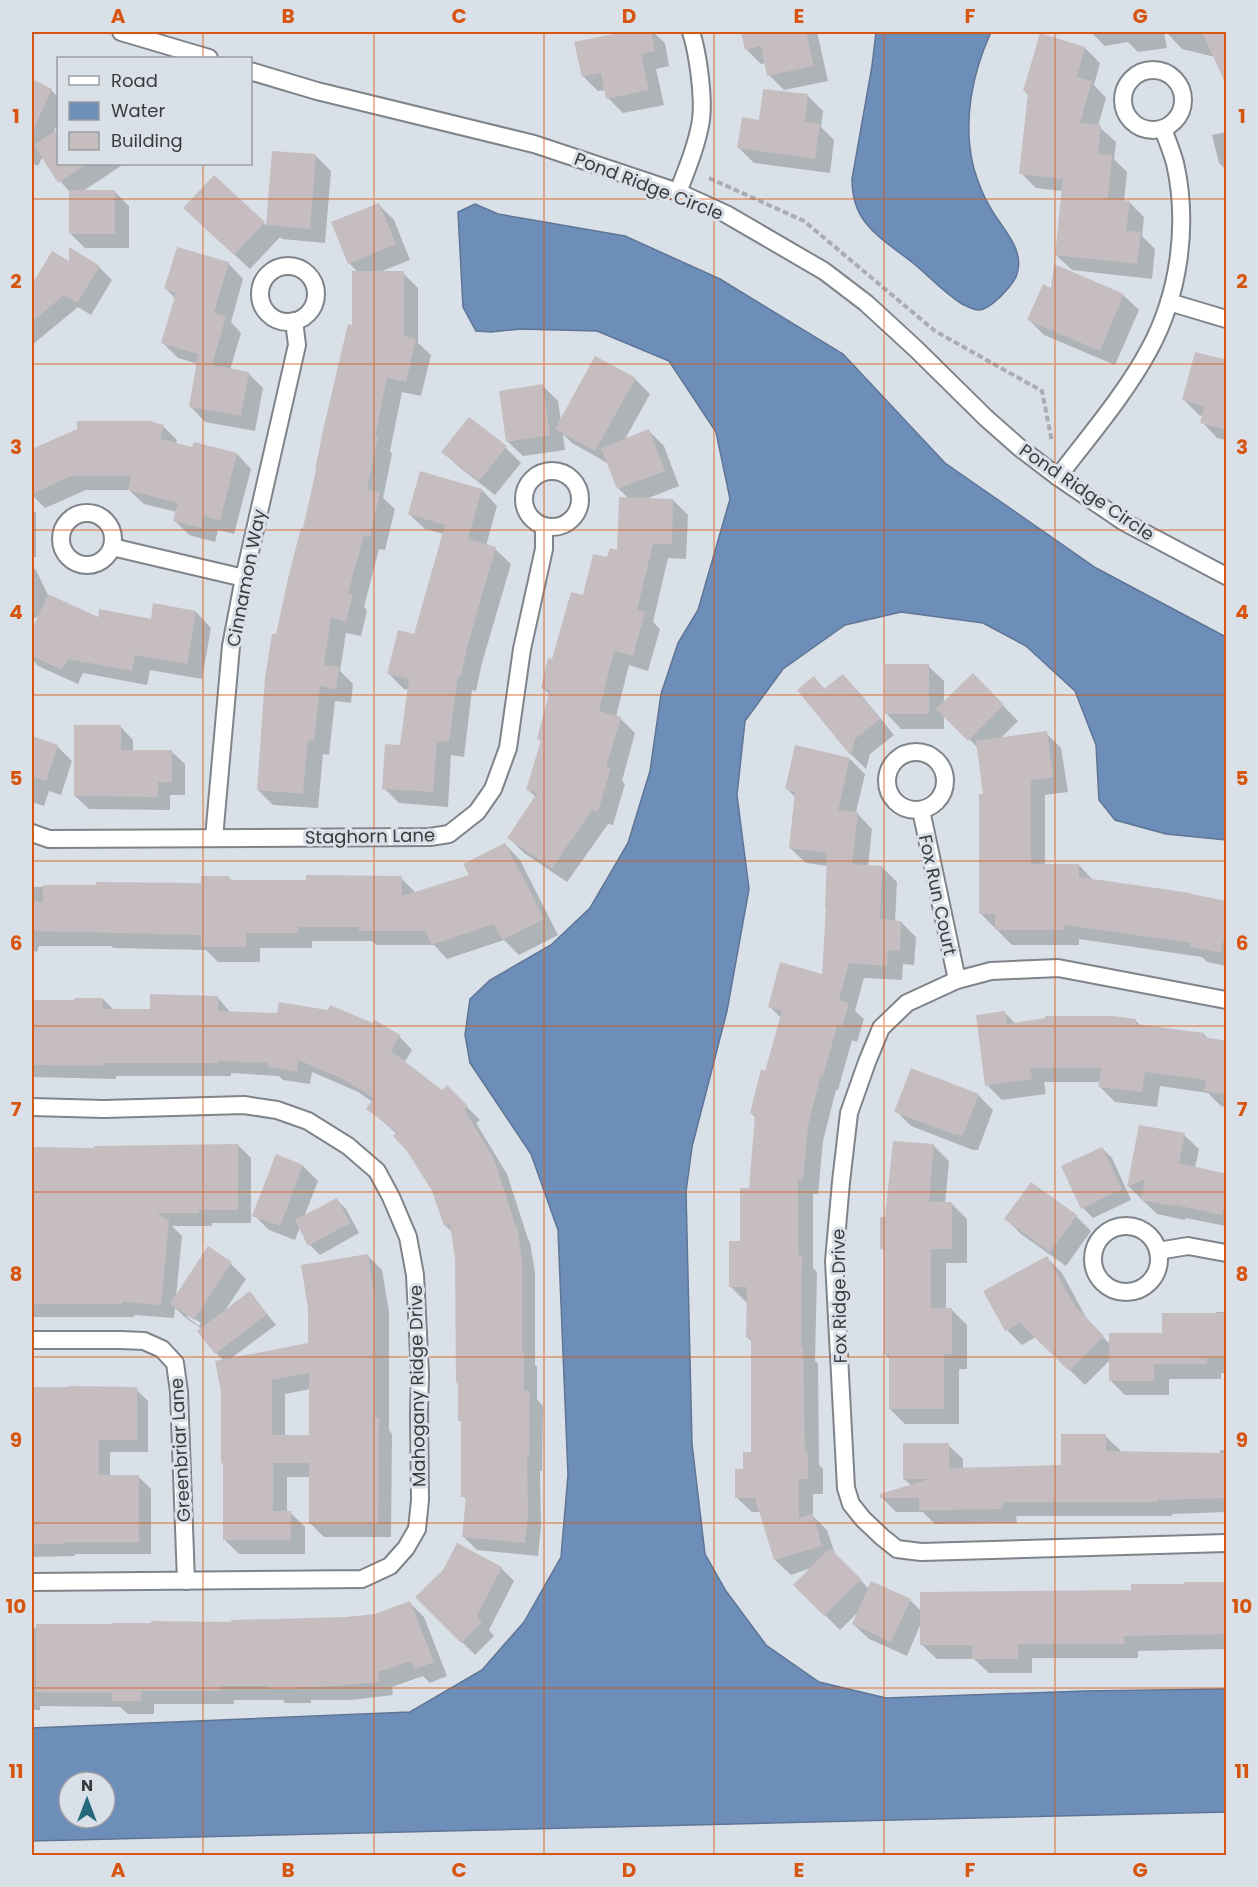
<svg xmlns="http://www.w3.org/2000/svg" width="1258" height="1887" font-family="Poppins,sans-serif">
<rect width="100%" height="100%" fill="#dae0e7"/>
<g fill="#6e8eba" stroke="#5e7595" stroke-width="1.5" fill-rule="evenodd">
<path d="M 876,32 L 991,32 C 972,74 962,123 974,169 C 978,182 983,196 990,207 C 1002,229 1027,250 1016,277 C 1011,287 991,309 979,310 C 973,310 968,307 962,304 C 944,293 930,277 913,263 C 897,250 878,239 865,222 C 855,209 852,195 852,179 L 872,66 Z"/>
<path d="M 475,204 L 498,214 L 625,236 L 720,279 L 843,354 L 945,463 L 1096,568 L 1226,637 L 1226,840 L 1166,834 L 1115,820 L 1099,800 L 1096,745 L 1075,691 L 1026,646 L 983,623 L 901,612 L 845,625 L 783,669 L 745,721 L 737,795 L 749,889 L 727,1011 L 692,1147 L 686,1192 L 692,1444 L 705,1554 L 726,1591 L 766,1645 L 819,1682 L 886,1698 L 1085,1691 L 1226,1689 L 1226,1812 L 32,1841 L 32,1728 L 410,1712 L 482,1670 L 524,1622 L 561,1557 L 568,1475 L 558,1230 L 531,1154 L 470,1063 L 465,1035 L 470,999 L 490,980 L 551,945 L 590,908 L 628,843 L 650,771 L 661,694 L 678,643 L 698,610 L 730,499 L 716,432 L 669,361 L 597,331 L 521,329 L 491,332 L 476,331 L 463,307 L 458,212 ZM 69,1782 L 105,1782 L 105,1818 L 69,1818 Z"/>
</g>
<g fill="#0003" fill-rule="evenodd">
<polygon points="630,32 653,32 665,43 669,66 656,69 664,105 623,113 608,98 606,90 598,91 583,76 576,43"/>
<polygon points="742,32 817,32 828,81 784,90 769,75 766,63 761,64 746,49"/>
<polygon points="1091,32 1164,32 1167,48 1138,52 1128,42 1105,46"/>
<polygon points="1167,32 1226,32 1226,83 1215,57 1182,49 1167,33"/>
<polygon points="1085,48 1100,63 1094,85 1106,98 1098,126 1116,142 1114,159 1127,172 1124,202 1129,202 1144,217 1142,236 1155,249 1152,279 1072,270 1056,255 1063,191 1036,188 1021,173 1029,96 1025,91"/>
<polygon points="32,81 51,90 58,97 58,122 53,134 58,131 58,164 124,164 83,191 114,191 129,206 129,248 85,248 70,233 70,192 60,181 43,156 38,166 32,163"/>
<polygon points="808,96 823,111 821,127 834,140 830,173 754,163 739,148 761,121"/>
<polygon points="1226,132 1226,170 1219,163 1212,135"/>
<polygon points="274,153 316,156 331,171 325,243 282,239 280,237 250,269 200,223 214,177 267,226"/>
<polygon points="379,205 394,220 410,260 377,273 403,273 418,288 418,343 431,355 421,396 402,392 390,451 392,454 383,498 395,509 385,550 379,549 364,607 367,611 361,636 346,633 340,671 353,684 351,703 335,701 329,755 323,754 318,808 273,805 258,790 277,636 354,327 359,273 349,263"/>
<polygon points="228,263 243,279 231,322 241,333 230,370 248,373 263,388 255,431 205,422 190,406 198,364 178,358 163,343 176,299 166,289"/>
<polygon points="70,264 99,267 112,280 91,315 78,307 32,345 32,282 39,275"/>
<polygon points="1052,290 1123,295 1139,310 1115,365 1044,335 1029,320"/>
<polygon points="1226,361 1226,440 1217,438 1202,422 1203,416 1199,415 1184,400"/>
<polygon points="635,379 650,394 624,441 649,431 664,446 679,486 646,499 673,500 688,515 686,559 668,558 653,622 660,629 648,671 629,665 616,717 620,718 635,733 622,781 625,784 613,825 608,824 567,882 524,853 508,837 536,797 528,790 542,742 538,738 550,695 542,687 584,597 619,552 629,499 619,489 609,464 572,443 563,434 565,450 523,456 507,441 543,386 558,401 561,421"/>
<polygon points="163,426 177,440 176,444 193,449 237,454 251,469 234,534 218,530 215,542 189,535 175,521 177,512 144,504 129,490 86,490 45,508 32,495 32,451 79,430"/>
<polygon points="506,448 521,463 495,495 459,467 443,452"/>
<polygon points="421,473 482,490 497,506 486,546 495,549 511,564 482,663 476,691 472,690 464,757 451,755 448,807 399,803 384,788 402,747 409,690 404,689 389,674 415,636 444,534 425,529 409,514"/>
<polygon points="32,508 36,513 36,557 32,557"/>
<polygon points="32,566 36,570 48,595 99,619 152,621 196,612 211,628 202,679 150,670 147,685 83,673 78,684 38,666 32,659 32,633 40,616 32,619"/>
<polygon points="928,666 944,681 944,704 973,675 1018,721 999,740 1046,733 1061,748 1068,792 1045,795 1045,865 1079,865 1093,880 1226,902 1226,966 1207,962 1202,957 1079,939 1079,945 1012,945 981,914 985,795 978,748 944,714 944,729 901,729 886,713"/>
<polygon points="843,676 858,691 894,735 870,754 866,769 852,755 799,691 814,678 826,690"/>
<polygon points="120,726 133,740 133,751 171,751 185,764 185,795 170,795 170,810 89,809 75,796"/>
<polygon points="32,737 57,746 72,761 61,795 49,791 44,806 32,802"/>
<polygon points="850,759 865,774 856,812 872,829 868,867 882,867 897,882 895,922 901,922 916,937 914,965 903,964 902,980 864,978 855,1011 864,1019 857,1042 852,1040 838,1090 836,1090 823,1141 818,1194 813,1194 813,1268 817,1272 815,1361 818,1363 819,1465 823,1469 823,1494 813,1494 813,1516 827,1530 835,1554 869,1589 910,1600 921,1611 1226,1582 1226,1649 1138,1651 1138,1658 1032,1658 1032,1673 989,1673 974,1659 937,1659 921,1644 921,1623 907,1656 869,1639 853,1624 858,1612 840,1630 795,1585 811,1568 791,1575 775,1560 761,1512 752,1512 736,1497 745,1470 752,1453 752,1342 748,1338 748,1302 746,1302 731,1287 742,1243 750,1189 756,1118 751,1113 766,1072 782,1019 770,1007 823,975 828,866 806,863 790,848 796,798 787,789"/>
<polygon points="505,844 520,860 558,935 519,955 504,940 447,959 434,945 376,945 372,941 312,941 312,948 260,948 260,962 218,962 206,950 113,948 111,946 39,946 37,952 32,950 32,887 203,885 228,877 233,881 308,881 401,878 416,893 471,876"/>
<polygon points="217,997 231,1013 399,1036 412,1050 404,1063 442,1092 447,1087 480,1120 476,1123 507,1174 528,1239 530,1242 535,1273 535,1365 537,1367 537,1399 543,1406 542,1471 540,1471 541,1527 538,1556 477,1550 463,1536 467,1500 463,1496 463,1424 460,1420 460,1385 457,1383 457,1259 453,1233 445,1225 434,1191 397,1134 368,1108 373,1102 358,1092 312,1072 310,1084 283,1080 279,1076 231,1073 231,1076 116,1076 116,1079 32,1077 32,1004 103,999 115,1011 152,1011"/>
<polygon points="1005,1013 1016,1024 1135,1020 1141,1026 1204,1034 1209,1040 1226,1043 1226,1107 1221,1106 1208,1093 1160,1086 1157,1107 1115,1102 1100,1087 1100,1082 1044,1082 1046,1094 1002,1100 987,1085"/>
<polygon points="978,1095 993,1110 978,1150 973,1150 911,1126 896,1111"/>
<polygon points="1140,1127 1184,1135 1199,1149 1195,1168 1226,1176 1226,1226 1185,1218 1185,1220 1157,1214 1129,1187"/>
<path d="M 238,1145 L 251,1158 L 251,1223 L 212,1223 L 212,1226 L 172,1226 L 182,1236 L 176,1297 L 208,1248 L 231,1264 L 246,1279 L 224,1312 L 250,1293 L 276,1325 L 230,1359 L 309,1344 L 368,1256 L 382,1270 L 389,1312 L 389,1430 L 392,1434 L 391,1537 L 324,1537 L 310,1523 L 310,1477 L 287,1477 L 287,1513 L 291,1513 L 305,1527 L 305,1554 L 239,1554 L 225,1540 L 225,1465 L 222,1463 L 224,1361 L 216,1353 L 202,1329 L 187,1319 L 175,1308 L 174,1318 L 134,1315 L 134,1317 L 32,1317 L 32,1233 L 40,1234 L 41,1227 L 32,1226 L 32,1149 L 95,1150 ZM 187,1314 L 201,1323 L 199,1326 L 187,1317 ZM 310,1389 L 310,1436 L 285,1436 L 285,1394 Z"/>
<polygon points="934,1146 949,1161 945,1204 952,1204 967,1219 967,1263 946,1263 946,1310 952,1310 967,1325 967,1369 959,1369 959,1424 905,1424 890,1409 890,1359 885,1354 885,1252 882,1248 887,1218"/>
<polygon points="1102,1148 1112,1158 1131,1200 1093,1218 1083,1208"/>
<polygon points="276,1156 303,1166 318,1181 304,1217 336,1199 346,1209 359,1233 320,1255 310,1245 300,1227 295,1240 269,1230 254,1215"/>
<polygon points="1076,1216 1091,1231 1066,1266 1021,1234 1006,1219"/>
<polygon points="1047,1258 1062,1273 1089,1323 1110,1344 1164,1335 1216,1315 1216,1312 1226,1312 1226,1373 1221,1373 1221,1379 1169,1379 1169,1395 1125,1395 1110,1380 1110,1360 1085,1385 1036,1337 1022,1345 1007,1330"/>
<polygon points="136,1389 148,1401 148,1452 110,1452 110,1477 139,1477 151,1489 151,1554 75,1554 75,1556 32,1557 32,1390"/>
<polygon points="1105,1436 1120,1450 1120,1453 1220,1455 1220,1450 1226,1450 1226,1512 1172,1514 1172,1516 1016,1516 1017,1523 935,1524 923,1512 896,1512 882,1498 912,1486 904,1479 948,1445 963,1459 963,1469 1062,1467"/>
<polygon points="501,1568 514,1581 489,1630 494,1636 475,1655 417,1597"/>
<polygon points="410,1603 424,1617 447,1676 430,1683 423,1676 392,1687 393,1695 351,1700 311,1700 311,1703 285,1703 283,1700 234,1700 234,1704 154,1704 154,1714 128,1714 120,1707 40,1706 40,1710 32,1710 32,1628 232,1624 376,1616"/>
</g>
<g fill="#c6bdc0" fill-rule="evenodd">
<polygon points="623,32 651,32 655,51 641,54 649,90 606,99 601,73 582,77 574,42"/>
<polygon points="741,32 806,32 814,66 767,76 761,46 745,50"/>
<polygon points="1202,32 1227,32 1227,87"/>
<polygon points="1040,33 1085,47 1077,77 1092,81 1080,123 1101,125 1098,154 1112,155 1108,198 1130,201 1126,231 1141,232 1137,264 1055,255 1063,179 1019,174 1028,93 1023,91"/>
<polygon points="32,79 52,89 32,133"/>
<polygon points="763,89 808,94 805,122 820,124 815,159 737,148 742,117 759,120"/>
<polygon points="58,129 58,164 87,164 58,183 34,145"/>
<polygon points="272,151 316,154 310,229 266,225"/>
<polygon points="214,175 265,222 234,255 183,208"/>
<rect x="69" y="190" width="46" height="44"/>
<polygon points="379,203 396,244 348,264 331,222"/>
<polygon points="69,247 100,266 77,303 64,295 32,322 32,285 52,251 69,261"/>
<polygon points="177,247 229,262 214,313 226,316 212,365 249,372 241,416 189,407 198,354 161,343 176,293 164,289"/>
<polygon points="1054,264 1124,294 1100,351 1027,320 1043,284 1051,288"/>
<polygon points="352,271 404,271 404,336 416,339 406,382 387,378 375,437 378,437 367,489 380,493 370,536 364,535 348,593 353,594 346,622 331,618 324,665 339,667 336,689 320,686 314,741 308,740 303,794 257,790 265,678 272,634 276,634 290,570 301,528 303,528 316,470 315,470 323,430 348,324 352,325"/>
<polygon points="1195,352 1227,360 1227,430 1200,423 1204,406 1182,400"/>
<polygon points="595,356 636,378 595,451 555,429"/>
<polygon points="543,384 550,435 506,442 499,391"/>
<polygon points="469,417 507,446 479,481 441,452"/>
<polygon points="77,421 150,421 164,425 160,439 192,447 194,442 237,453 220,521 204,516 201,528 173,521 178,503 128,490 131,476 71,476 32,494 32,449 77,429"/>
<polygon points="649,429 665,471 617,489 601,448"/>
<polygon points="420,471 482,489 468,539 496,547 467,647 461,676 458,676 449,742 437,741 433,792 382,789 385,744 400,745 409,679 387,674 398,630 414,634 445,525 408,514"/>
<polygon points="619,497 673,499 672,544 653,544 637,610 645,612 633,656 614,651 599,711 621,717 606,767 611,768 598,811 592,810 552,868 507,838 537,793 526,790 541,740 537,739 550,690 541,688 548,658 552,659 571,592 583,595 593,554 607,557 610,548 617,550"/>
<polygon points="48,594 98,617 99,609 151,619 153,603 196,611 187,664 135,655 132,671 68,659 62,670 32,656 32,630"/>
<rect x="885" y="664" width="44" height="50"/>
<polygon points="973,673 1004,705 968,741 936,709"/>
<polygon points="843,674 880,719 855,739 851,756 797,690 814,676 824,689"/>
<polygon points="74,725 121,725 121,750 172,750 172,782 158,782 158,797 74,796"/>
<polygon points="1047,731 1053,777 1031,780 1031,864 1079,864 1079,877 1191,893 1191,894 1227,901 1227,938 1224,937 1221,953 1190,947 1191,943 1064,925 1064,930 995,930 995,914 979,914 979,794 983,794 976,741"/>
<polygon points="32,736 58,745 46,781 32,776"/>
<polygon points="795,745 850,758 838,810 858,812 852,864 882,866 880,919 901,921 900,951 888,950 887,966 849,963 839,1000 849,1003 842,1027 837,1026 823,1076 821,1075 808,1126 803,1180 798,1179 798,1255 802,1255 801,1347 803,1347 805,1452 808,1452 808,1479 799,1479 799,1518 813,1514 822,1546 774,1560 755,1498 735,1498 735,1469 743,1469 743,1452 751,1452 751,1338 746,1338 747,1287 729,1287 729,1241 740,1241 740,1188 749,1188 755,1115 750,1113 761,1069 765,1071 782,1011 768,1007 780,962 822,974 826,908 825,908 827,853 789,848 795,792 785,789"/>
<polygon points="505,843 544,919 502,940 494,924 431,945 426,931 359,931 359,927 298,927 298,933 246,933 246,947 201,947 201,935 32,931 32,900 43,903 43,885 96,885 96,882 201,883 201,876 229,876 229,880 306,880 306,875 402,876 402,896 469,875 463,864"/>
<polygon points="150,994 218,996 218,1011 277,1013 279,1002 328,1010 330,1005 373,1023 375,1020 400,1035 391,1051 442,1090 447,1085 468,1106 464,1109 494,1159 516,1227 517,1227 522,1259 522,1352 524,1352 524,1391 530,1391 529,1458 527,1458 528,1513 525,1543 462,1537 466,1497 461,1497 461,1421 458,1421 458,1383 456,1383 455,1259 450,1224 444,1226 432,1191 407,1151 393,1136 397,1132 366,1109 374,1098 343,1079 298,1060 297,1072 268,1067 268,1063 218,1061 218,1063 103,1063 103,1066 33,1065 33,1000 74,1000 74,998 103,998 103,1009 150,1009"/>
<polygon points="1005,1011 1007,1024 1045,1018 1045,1016 1113,1016 1136,1019 1136,1024 1204,1033 1204,1037 1227,1041 1227,1095 1204,1091 1206,1080 1145,1072 1142,1092 1098,1087 1101,1068 1030,1068 1032,1079 985,1086 976,1015"/>
<polygon points="911,1068 979,1094 963,1135 956,1135 894,1112"/>
<polygon points="1139,1125 1185,1133 1179,1163 1227,1174 1227,1195 1222,1215 1171,1204 1171,1206 1141,1200 1145,1179 1127,1187"/>
<polygon points="893,1141 934,1144 929,1202 952,1202 952,1249 931,1249 931,1308 952,1308 952,1354 944,1354 944,1409 889,1409 889,1354 884,1354 884,1249 880,1249 880,1217 885,1217"/>
<polygon points="238,1144 238,1210 199,1210 199,1213 157,1213 169,1221 161,1305 122,1302 122,1304 32,1304 32,1147 94,1148 94,1146"/>
<polygon points="1102,1147 1122,1189 1081,1209 1061,1166"/>
<polygon points="276,1154 303,1165 280,1226 252,1216"/>
<polygon points="1031,1182 1077,1215 1050,1252 1004,1219"/>
<polygon points="337,1198 350,1223 308,1246 295,1220"/>
<polygon points="208,1246 232,1262 194,1320 170,1304"/>
<path d="M 368,1254 L 375,1297 L 375,1418 L 379,1418 L 378,1524 L 309,1524 L 309,1463 L 273,1463 L 273,1511 L 291,1511 L 291,1540 L 223,1540 L 223,1463 L 221,1463 L 221,1392 L 215,1361 L 308,1343 L 308,1308 L 301,1265 ZM 309,1373 L 309,1435 L 272,1435 L 272,1380 Z"/>
<polygon points="1047,1256 1075,1306 1104,1336 1069,1371 1020,1323 1005,1331 983,1291"/>
<polygon points="250,1291 267,1314 215,1354 197,1331"/>
<polygon points="1162,1313 1227,1313 1227,1358 1207,1358 1207,1364 1154,1364 1154,1381 1109,1381 1109,1333 1162,1333"/>
<polygon points="69,1386 137,1387 137,1440 99,1440 99,1475 139,1475 139,1542 64,1542 64,1544 34,1544 34,1453 32,1453 32,1387 69,1387"/>
<polygon points="1061,1434 1106,1434 1106,1451 1227,1453 1227,1498 1158,1500 1158,1502 1003,1502 1003,1509 949,1510 919,1510 919,1498 880,1498 880,1494 929,1479 903,1479 903,1443 949,1443 949,1468 1061,1465"/>
<polygon points="457,1543 502,1567 477,1616 482,1622 461,1643 415,1597 443,1570"/>
<polygon points="830,1548 861,1579 824,1616 793,1585"/>
<polygon points="871,1581 911,1599 891,1642 852,1624"/>
<polygon points="1184,1582 1227,1582 1227,1634 1124,1636 1124,1644 1018,1644 1018,1659 972,1659 972,1645 920,1645 920,1592 1131,1590 1131,1584 1184,1584"/>
<polygon points="410,1601 434,1662 415,1669 411,1661 378,1672 379,1682 336,1686 298,1687 298,1689 269,1689 269,1686 221,1686 221,1691 141,1691 141,1701 112,1701 112,1693 36,1692 36,1624 112,1624 112,1623 151,1623 151,1621 231,1622 231,1620 346,1617 375,1614"/>
</g>
<g fill="none" stroke-linecap="round" stroke-linejoin="round">
<g stroke="#7e8489" stroke-width="20">
<g id="minor">
<polyline points="121,32 209,58"/>
<circle cx="1153" cy="100" r="30"/>
<polyline points="250,71 317,91 534,144 678,192 726,214 824,271 866,303 916,349 986,418 1020,448 1058,477 1124,522 1226,576"/>
<path d="M 678,192 C 687,169 697,145 701,120 C 704,98 698,53 691,32"/>
<circle cx="288" cy="294" r="28"/>
<polyline points="1169,302 1226,319"/>
<circle cx="552" cy="499" r="28"/>
<path d="M 1058,477 C 1089,436 1124,396 1149,350 C 1179,295 1189,225 1175,163 C 1172,152 1167,140 1163,129"/>
<circle cx="87" cy="539" r="26"/>
<polyline points="112,547 244,578"/>
<circle cx="916" cy="781" r="29"/>
<polyline points="921,810 957,980"/>
<polyline points="32,833 49,839 430,837 449,834 477,812 493,789 508,748 522,649 544,549 544,526"/>
<polyline points="214,838 231,646 244,578 297,345 294,321"/>
<polyline points="1226,1000 1058,968 991,971 957,980 907,1003 881,1028 867,1062 849,1113 841,1182 834,1261 846,1488 851,1504 863,1519 882,1537 897,1549 921,1552 1226,1543"/>
<polyline points="32,1107 104,1109 244,1105 277,1110 308,1121 348,1146 377,1171 391,1197 408,1237 415,1275 420,1374 419,1412 420,1500 417,1529 406,1548 390,1566 362,1579 32,1582"/>
<circle cx="1126" cy="1259" r="33"/>
<polyline points="1158,1251 1188,1246 1226,1253"/>
<polyline points="32,1340 120,1340 144,1341 162,1349 175,1363 179,1392 186,1581"/>
</g>
</g>
<g stroke="#a9aeb4" stroke-width="4" stroke-dasharray="6 3" stroke-linecap="butt">
<polyline points="709,178 804,221 935,331 1042,391 1052,442"/>
<polyline points="1205,1856 1226,1855"/>
</g>
<use href="#minor" stroke="#fff" stroke-width="16"/>
</g>
<path fill="none" stroke="#d65611" stroke-width="1.5" stroke-opacity="0.55" d="M 203,32 L 203,58M 374,32 L 374,1856M 544,32 L 544,1856M 714,32 L 714,1856M 884,32 L 884,1856M 1055,32 L 1055,1856M 203,164 L 203,1856M 32,199 L 1226,199M 32,364 L 1226,364M 32,530 L 1226,530M 32,695 L 1226,695M 32,861 L 1226,861M 32,1026 L 1226,1026M 32,1192 L 1226,1192M 32,1357 L 1226,1357M 32,1523 L 1226,1523M 32,1688 L 1226,1688"/>
<g text-anchor="middle" dominant-baseline="central" stroke-width="6" stroke-linejoin="round" paint-order="stroke">
<g font-size="18" fill="#393c3e" stroke="#dae0e7">
<text transform="translate(649 186) rotate(21)">Pond Ridge Circle</text>
<text transform="translate(1087 492) rotate(34)">Pond Ridge Circle</text>
<text transform="translate(246 578) rotate(-79)">Cinnamon Way</text>
<text transform="translate(370 836) rotate(-1)">Staghorn Lane</text>
<text transform="translate(938 895) rotate(78)">Fox Run Court</text>
<text transform="translate(839 1296) rotate(-91)">Fox Ridge Drive</text>
<text transform="translate(417 1386) rotate(-91)">Mahogany Ridge Drive</text>
<text transform="translate(180 1450) rotate(-93)">Greenbriar Lane</text>
</g>
</g>
<rect width="1258" height="1887" fill="none" stroke="#dae0e7" stroke-width="66"/>
<rect x="57" y="57" width="195" height="108" fill="#dae0e7" stroke="#9a9ea3" stroke-width="1.5"/>
<rect x="69" y="76" width="30" height="9" fill="#ffffff" stroke="#9a9ea3" stroke-width="1.5"/>
<text x="111" y="87" font-size="18" fill="#393c3e">Road</text>
<rect x="69" y="102" width="30" height="18" fill="#6e8eba" stroke="#9a9ea3" stroke-width="1.5"/>
<text x="111" y="117" font-size="18" fill="#393c3e">Water</text>
<rect x="69" y="132" width="30" height="18" fill="#c6bdc0" stroke="#9a9ea3" stroke-width="1.5"/>
<text x="111" y="147" font-size="18" fill="#393c3e">Building</text>
<g transform="translate(87 1800)"><circle r="28" fill="#dae0e7" stroke="#9a9ea3" stroke-width="1.5"/>
<path d="M0-4.5L10 22L0 15L-10 22Z" fill="#24687a"/>
<text y="-9" font-size="16" font-weight="bold" text-anchor="middle" fill="#393c3e">N</text>
</g>
<rect x="33" y="33" width="1192" height="1821" fill="none" stroke="#d65611" stroke-width="2"/>
<g font-size="20" text-anchor="middle" font-weight="bold" fill="#d65611">
<text x="118" y="23">A</text>
<text x="288" y="23">B</text>
<text x="459" y="23">C</text>
<text x="629" y="23">D</text>
<text x="799" y="23">E</text>
<text x="970" y="23">F</text>
<text x="1140" y="23">G</text>
<text x="16" y="123">1</text>
<text x="1242" y="123">1</text>
<text x="16" y="288">2</text>
<text x="1242" y="288">2</text>
<text x="16" y="454">3</text>
<text x="1242" y="454">3</text>
<text x="16" y="619">4</text>
<text x="1242" y="619">4</text>
<text x="16" y="785">5</text>
<text x="1242" y="785">5</text>
<text x="16" y="950">6</text>
<text x="1242" y="950">6</text>
<text x="16" y="1116">7</text>
<text x="1242" y="1116">7</text>
<text x="16" y="1281">8</text>
<text x="1242" y="1281">8</text>
<text x="16" y="1447">9</text>
<text x="1242" y="1447">9</text>
<text x="16" y="1613">10</text>
<text x="1242" y="1613">10</text>
<text x="16" y="1778">11</text>
<text x="1242" y="1778">11</text>
<text x="118" y="1877">A</text>
<text x="288" y="1877">B</text>
<text x="459" y="1877">C</text>
<text x="629" y="1877">D</text>
<text x="799" y="1877">E</text>
<text x="970" y="1877">F</text>
<text x="1140" y="1877">G</text>
</g>
</svg>
